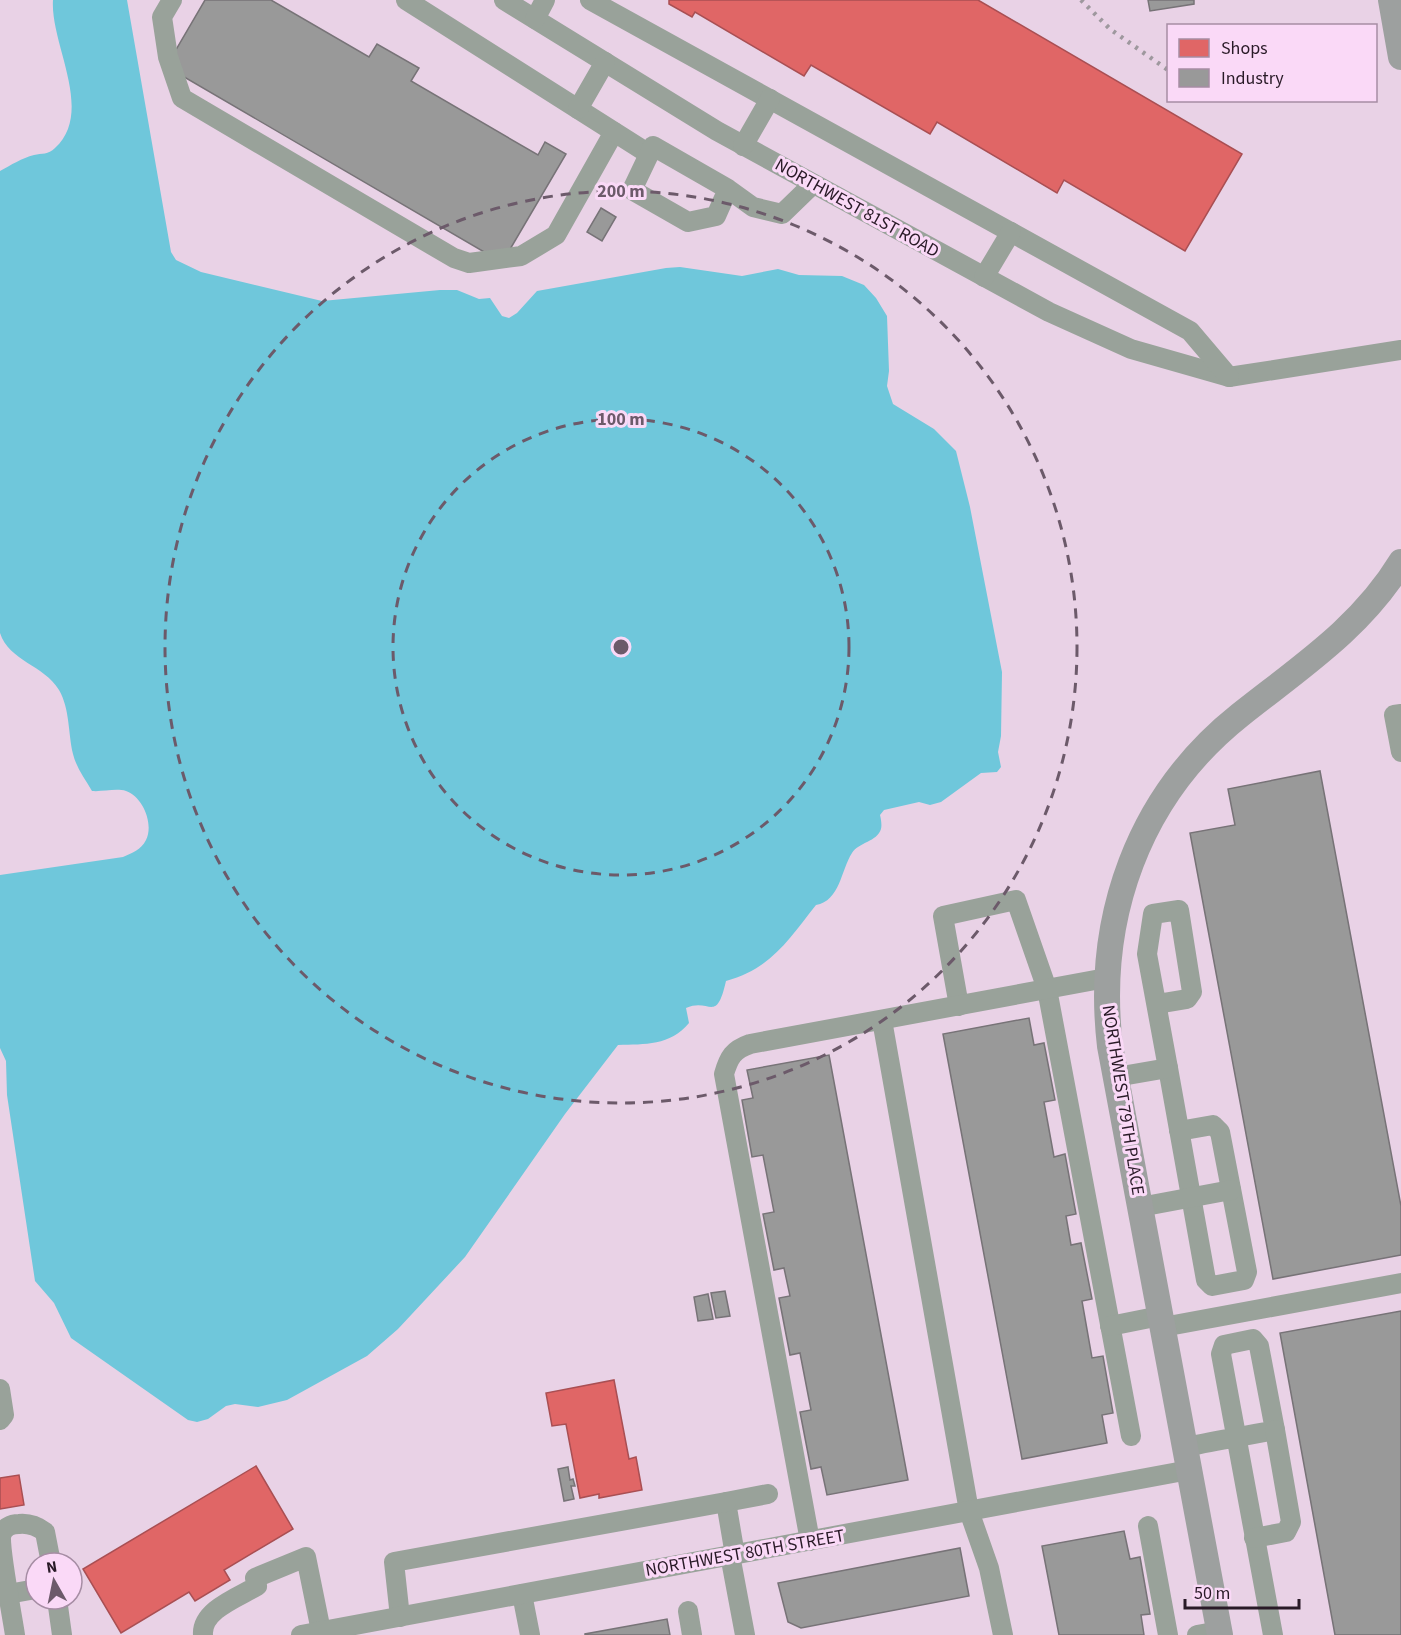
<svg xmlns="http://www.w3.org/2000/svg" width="1401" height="1635" font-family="'Source Sans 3',sans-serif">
<rect width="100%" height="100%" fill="#e9d2e6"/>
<path fill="#6fc7db" d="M 53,0 L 127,0 L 171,252 L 176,260 L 201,272 L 322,301 L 440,290 L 457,290 L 479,299 L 490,298 L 502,316 L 509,318 L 517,313 L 537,291 L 666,268 L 680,267 L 742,276 L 778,269 L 799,275 L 842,276 L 864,285 L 876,298 L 887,316 L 889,371 L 887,386 L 893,404 L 934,429 L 956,451 L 970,507 L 1002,672 L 1001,736 L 998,752 L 1001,767 L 997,772 L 981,773 L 941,802 L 930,805 L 919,802 L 884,810 L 880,815 C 881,819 882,825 881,829 C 877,842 859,842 852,853 C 841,870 840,901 816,905 C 789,939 771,969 726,981 C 716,1025 710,997 686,1008 L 689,1023 C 670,1046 645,1044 618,1045 L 565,1114 L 465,1257 L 398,1329 L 367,1356 L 287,1400 L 258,1407 L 235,1404 L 226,1406 L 208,1419 L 197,1422 L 188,1420 L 71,1338 L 54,1303 L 35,1281 L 7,1095 L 6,1061 L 0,1048 L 0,875 L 123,857 C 132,853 141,850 146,840 C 154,824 143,797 126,791 C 116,788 102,792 92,791 C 85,779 76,767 73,754 C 68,733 70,709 59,690 C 44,665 9,661 0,633 L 0,171 C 11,165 22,158 34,155 C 42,153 48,155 55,148 C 95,111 50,44 53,0 Z"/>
<g fill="#e06666" stroke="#a94f53" stroke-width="1.5">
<polygon points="669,0 978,0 1242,154 1185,251 1064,180 1057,193 937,122 930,134 811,65 804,76 695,12 692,17 669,4"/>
<polygon points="614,1380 629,1459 636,1457 642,1490 599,1498 599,1494 580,1498 566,1424 552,1426 546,1393"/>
<polygon points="256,1466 293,1529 224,1570 230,1580 195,1601 189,1592 121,1633 83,1569"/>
<polygon points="19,1475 24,1505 0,1509 0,1478"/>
</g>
<g fill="#999" stroke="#777377" stroke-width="1.5">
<polygon points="205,0 271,0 369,57 377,44 419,68 411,81 538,155 545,142 566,154 509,251 491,256 179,74 174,53"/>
<polygon points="1148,0 1194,0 1194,4 1150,11"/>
<polygon points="601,208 616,217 602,241 587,232"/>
<polygon points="1320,771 1401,1206 1401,1255 1273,1279 1190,833 1235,825 1228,789"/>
<polygon points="1029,1018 1034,1045 1044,1043 1055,1100 1044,1102 1054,1157 1065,1154 1076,1214 1066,1216 1071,1245 1081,1243 1092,1299 1082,1301 1092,1358 1103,1356 1113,1413 1102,1415 1107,1443 1022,1459 943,1034"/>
<polygon points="829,1055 908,1480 827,1495 821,1467 811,1469 800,1412 811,1410 800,1353 790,1355 779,1298 790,1296 784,1268 774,1270 763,1214 774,1212 763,1155 752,1157 742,1100 753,1098 747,1070"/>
<polygon points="725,1291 730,1316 716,1318 711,1293"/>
<polygon points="708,1294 713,1319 698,1321 694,1297"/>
<polygon points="1401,1311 1401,1635 1335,1635 1280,1333"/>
<polygon points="568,1467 570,1480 573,1479 575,1486 571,1486 574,1499 564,1501 558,1469"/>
<polygon points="1124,1531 1130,1559 1140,1557 1150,1614 1141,1615 1144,1635 1059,1635 1042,1546"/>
<polygon points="960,1548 969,1596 801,1628 788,1622 778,1583"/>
<polygon points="667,1619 670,1635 585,1635 585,1634"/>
</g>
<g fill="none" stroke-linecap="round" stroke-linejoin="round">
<g stroke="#99a29a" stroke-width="20">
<polyline points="172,0 162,17 168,57 182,98 454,258 469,263 521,256 556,235 614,132"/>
<polyline points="406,0 649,154"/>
<polyline points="504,0 717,131 1049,312 1131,349 1229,377 1401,350"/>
<polyline points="590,0 1190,331 1229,377"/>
<polyline points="535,19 545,0"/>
<polyline points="578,109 605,62"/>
<polyline points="743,146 770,99"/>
<polyline points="728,189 716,216 688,222 632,190 653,146 728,189 753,207 782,214 813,184"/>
<polyline points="984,277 1011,232"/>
<polyline points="1401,714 1394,715 1401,752"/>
<polyline points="959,1006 943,916 1016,900 1047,989 1131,1436"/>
<polyline points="882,1020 969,1511 989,1568 1003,1635"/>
<polyline points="1168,1068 1206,1280 1212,1286 1244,1280 1247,1272 1220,1132 1213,1125 1179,1131"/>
<polyline points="1116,1077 1168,1068 1147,954 1153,914 1179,910 1192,992 1187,999 1157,1004"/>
<polyline points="1140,1207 1231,1190"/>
<polyline points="1110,1326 1160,1316"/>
<polyline points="1163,1327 1401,1283"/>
<polyline points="0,1389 4,1415 0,1420"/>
<path d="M 1185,1447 C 1215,1441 1245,1436 1275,1430 L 1259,1346 L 1253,1339 L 1224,1345 L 1221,1354 L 1273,1635"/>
<polyline points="1148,1526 1168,1635"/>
<polyline points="1254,1538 1286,1532 1291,1522 1275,1430"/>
<path d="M 810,1541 L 724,1074 C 729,1057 733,1050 750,1044 L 1106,978"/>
<polyline points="730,1555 745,1635"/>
<polyline points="735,1555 726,1502 768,1494"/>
<polyline points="8,1594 36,1589"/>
<polyline points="522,1594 530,1635"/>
<polyline points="57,1599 62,1635"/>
<polyline points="688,1611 692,1635"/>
<polyline points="400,1617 394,1562 726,1502"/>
<path d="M 15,1635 C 12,1615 0,1553 1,1536 C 3,1528 11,1524 19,1524 C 29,1523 37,1526 45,1532 L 51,1563"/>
<path d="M 203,1635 C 201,1610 239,1597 257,1586 L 255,1578 L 306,1557 L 321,1631"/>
<polyline points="301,1635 1189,1470"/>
<polyline points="1197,1635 1219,1631"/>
</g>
<g stroke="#9da09f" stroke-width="26">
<polyline points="1391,0 1401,57"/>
<path d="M 1220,1635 L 1110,1046 C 1095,918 1138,796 1240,715 C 1299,668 1361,628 1401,562"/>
</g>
<polyline stroke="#9e989e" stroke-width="4.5" stroke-dasharray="3 6" stroke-linecap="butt" points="1081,0 1110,29 1168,70"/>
</g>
<g fill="none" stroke="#6c5a6a" stroke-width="3" stroke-dasharray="10 8">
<circle cx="621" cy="647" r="228"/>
<circle cx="621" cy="647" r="456"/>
</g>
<g text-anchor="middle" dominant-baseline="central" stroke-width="6" stroke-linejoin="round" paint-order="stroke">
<g font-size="18" fill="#291a27" stroke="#fad9f7">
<text transform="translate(857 208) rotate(29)">NORTHWEST 81ST ROAD</text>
<text transform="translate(1123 1100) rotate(81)">NORTHWEST 79TH PLACE</text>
<text transform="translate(745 1553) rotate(-10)">NORTHWEST 80TH STREET</text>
</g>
</g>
<circle cx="621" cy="647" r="9" fill="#6c5a6a" stroke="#fad9f7" stroke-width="3"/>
<g font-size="18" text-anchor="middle" font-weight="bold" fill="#6c5a6a" stroke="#fad9f7" stroke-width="6" stroke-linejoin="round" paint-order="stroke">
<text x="621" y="197">200 m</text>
<text x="621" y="425">100 m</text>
</g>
<rect x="1167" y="24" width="210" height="78" fill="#fad9f7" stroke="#a68da4" stroke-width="1.5"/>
<rect x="1179" y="39" width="30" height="18" fill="#e06666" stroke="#a68da4" stroke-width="1.5"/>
<text x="1221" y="54" font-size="18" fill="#291a27">Shops</text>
<rect x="1179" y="69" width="30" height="18" fill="#999999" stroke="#a68da4" stroke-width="1.5"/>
<text x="1221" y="84" font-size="18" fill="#291a27">Industry</text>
<g transform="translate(54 1581) rotate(351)"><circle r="28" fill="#fad9f7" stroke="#a68da4" stroke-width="1.5"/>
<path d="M0-4.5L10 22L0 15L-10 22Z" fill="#6c5a6a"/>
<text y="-9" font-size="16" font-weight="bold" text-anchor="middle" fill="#291a27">N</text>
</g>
<path d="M1185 1599v9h114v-9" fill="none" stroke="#291a27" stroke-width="3"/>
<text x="1194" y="1599" font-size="18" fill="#291a27" stroke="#fad9f7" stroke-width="4.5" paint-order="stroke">50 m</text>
</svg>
